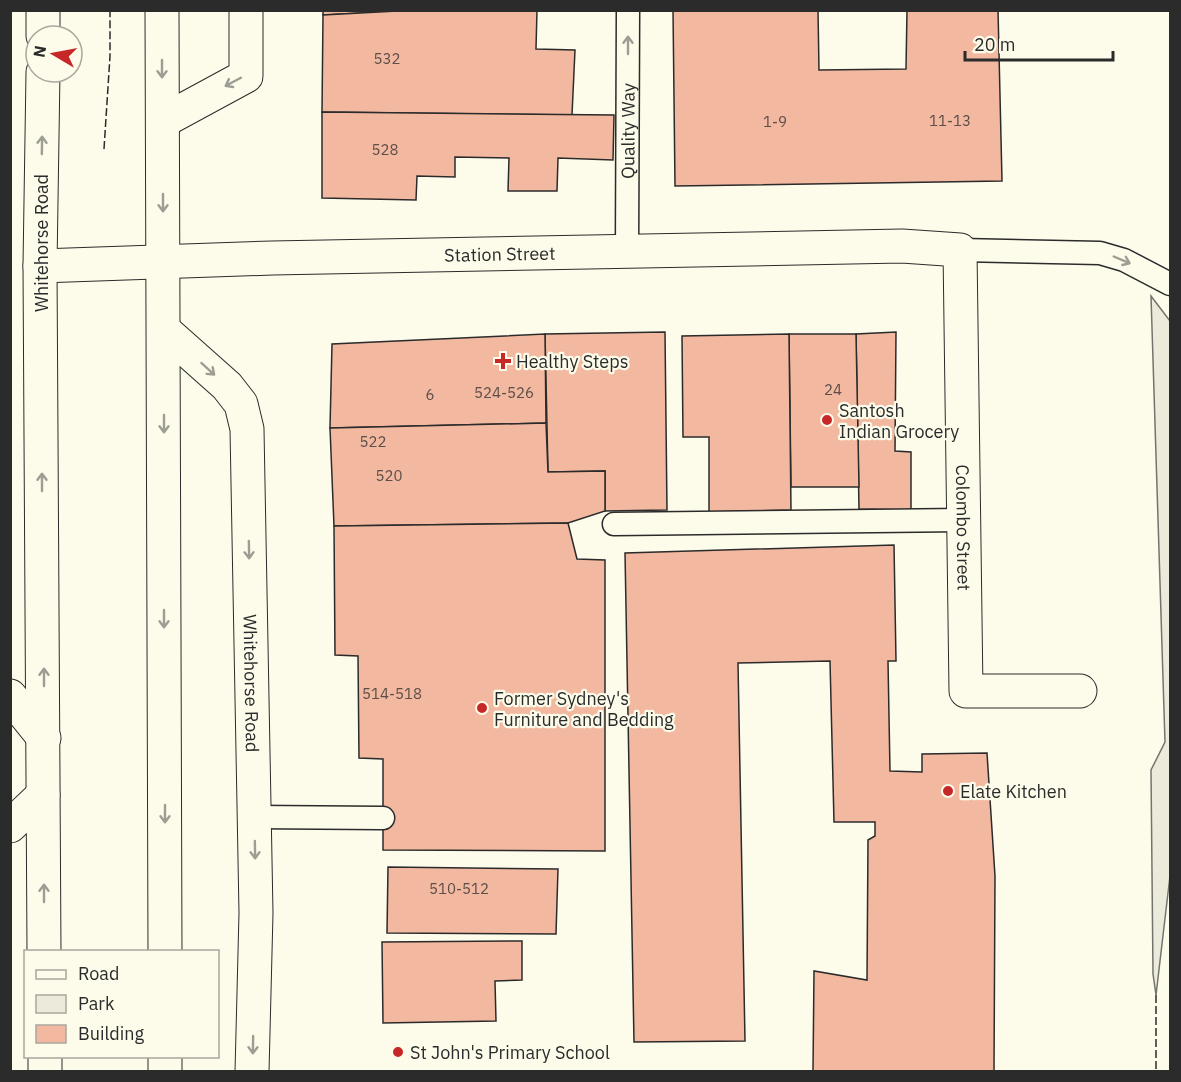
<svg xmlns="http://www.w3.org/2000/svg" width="1181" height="1082" font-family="'IBM Plex Sans',sans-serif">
<rect width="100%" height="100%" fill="#fdfbea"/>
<polygon fill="#ecebdb" stroke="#74746e" stroke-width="1.5" points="1151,296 1170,321 1170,876 1156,995 1153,974 1151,770 1165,742"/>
<g fill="#f2b8a0" stroke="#2b2b2b" stroke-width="1.5">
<polygon points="323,10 416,10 323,15"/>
<polygon points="416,10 537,10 536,49 575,50 572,115 322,112 323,15"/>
<polygon points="673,10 818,10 819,70 906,69 907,10 998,10 1002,181 675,186"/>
<polygon points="322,112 614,115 613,160 558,158 557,191 508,191 509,158 455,157 455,177 417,176 416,200 322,198"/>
<polygon points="665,332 667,510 605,511 605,471 548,472 545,334"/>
<polygon points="896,332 895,451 911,452 911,510 859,509 856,334"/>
<polygon points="545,334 546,423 330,428 332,344"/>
<polygon points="789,334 856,334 859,487 791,487"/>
<polygon points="789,334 791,510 709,512 709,437 683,437 682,336"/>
<polygon points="546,423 548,472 605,471 605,511 568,523 334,526 330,428"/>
<polygon points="568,523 577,559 605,560 605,851 383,850 383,759 359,758 358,656 335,655 334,526"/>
<polygon points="894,545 896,661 888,661 890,771 922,772 922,754 987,753 995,876 994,1072 813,1071 814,971 867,980 868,840 875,836 875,822 834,822 830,661 738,663 745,1041 634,1042 625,553"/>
<polygon points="388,867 558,869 556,934 387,933"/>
<polygon points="522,941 522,980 495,981 496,1021 383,1023 382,942"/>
</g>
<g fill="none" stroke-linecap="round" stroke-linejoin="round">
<g stroke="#2b2b2b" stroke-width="25">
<g id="service">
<polyline points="960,250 1100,253 1124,260 1170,284"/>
<path id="s1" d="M 627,251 L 628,10"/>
<polyline points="614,524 963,520"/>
<polyline points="254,817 383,818"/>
</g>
</g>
<g stroke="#2b2b2b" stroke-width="35">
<g id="minor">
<polyline points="163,121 246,76 246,10"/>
<path id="s2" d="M 40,266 L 272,258 L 902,246 L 960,250 L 966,691 L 1080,691"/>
<path id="s3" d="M 164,330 L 227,386 L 241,404 L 247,429 L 256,913 L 252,1072"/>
<polyline points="10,696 44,738"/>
<polyline points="10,826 43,795"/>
</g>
</g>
<g stroke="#2b2b2b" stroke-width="35">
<g id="trunk">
<polyline points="162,10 165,952"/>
<polyline points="43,36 43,10"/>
<polyline points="43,72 40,266 44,952"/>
<polyline points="45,1056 45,1072"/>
<polyline points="165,1056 165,1072"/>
</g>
</g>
<use href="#service" stroke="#fdfbea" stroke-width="22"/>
<use href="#minor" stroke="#fdfbea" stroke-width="33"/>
<use href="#trunk" stroke="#fdfbea" stroke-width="33"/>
<g stroke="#2b2b2b" stroke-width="1.5" stroke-dasharray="8 3" stroke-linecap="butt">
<polyline points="104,149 110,56 110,10"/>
<polyline points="1156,995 1156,1072"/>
</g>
</g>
<defs><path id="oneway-shaft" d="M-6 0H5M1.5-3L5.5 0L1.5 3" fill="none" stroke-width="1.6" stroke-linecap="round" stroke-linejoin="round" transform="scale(1.5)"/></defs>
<g stroke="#9e9d94">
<use href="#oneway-shaft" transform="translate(628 45) rotate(-90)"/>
<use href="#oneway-shaft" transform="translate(162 69) rotate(90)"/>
<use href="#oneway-shaft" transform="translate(233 82) rotate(152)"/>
<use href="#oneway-shaft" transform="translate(42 145) rotate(-89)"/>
<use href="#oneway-shaft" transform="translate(163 203) rotate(90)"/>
<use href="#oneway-shaft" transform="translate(1122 260) rotate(23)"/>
<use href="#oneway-shaft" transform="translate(208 369) rotate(42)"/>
<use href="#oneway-shaft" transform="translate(164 424) rotate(90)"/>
<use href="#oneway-shaft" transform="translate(42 482) rotate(-90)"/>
<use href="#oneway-shaft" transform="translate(249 550) rotate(89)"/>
<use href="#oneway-shaft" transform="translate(164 619) rotate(90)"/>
<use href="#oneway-shaft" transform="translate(44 677) rotate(-90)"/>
<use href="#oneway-shaft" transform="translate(165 814) rotate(90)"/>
<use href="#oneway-shaft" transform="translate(255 850) rotate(89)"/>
<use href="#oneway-shaft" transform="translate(44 893) rotate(-90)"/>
<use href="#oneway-shaft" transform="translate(253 1045) rotate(91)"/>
</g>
<g fill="#c62828" stroke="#fdfbea" stroke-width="2">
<path d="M500 352h6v6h6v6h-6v6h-6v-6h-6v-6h6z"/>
<circle cx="827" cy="420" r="6"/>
<circle cx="482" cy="708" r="6"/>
<circle cx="948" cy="791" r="6"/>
<circle cx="398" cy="1052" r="6"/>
</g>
<g text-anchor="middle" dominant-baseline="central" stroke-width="4.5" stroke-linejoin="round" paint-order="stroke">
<g font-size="15" fill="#5d4e48">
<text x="387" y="58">532</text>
<text x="950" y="120">11-13</text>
<text x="775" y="121">1-9</text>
<text x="385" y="149">528</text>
<text x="833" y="389">24</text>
<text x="504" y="392">524-526</text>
<text x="430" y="394">6</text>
<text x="373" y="441">522</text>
<text x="389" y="475">520</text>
<text x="392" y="693">514-518</text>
<text x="459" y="888">510-512</text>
</g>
<g font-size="18" fill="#2b2b2b" stroke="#fdfbea">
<text stroke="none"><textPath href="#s1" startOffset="120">Quality Way</textPath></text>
<text transform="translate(41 243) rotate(-90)">Whitehorse Road</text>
<text stroke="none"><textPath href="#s2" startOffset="460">Station Street</textPath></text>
<text stroke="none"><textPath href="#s2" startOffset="1198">Colombo Street</textPath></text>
<text stroke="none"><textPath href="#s3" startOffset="387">Whitehorse Road</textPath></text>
</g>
<g font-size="18" fill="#2b2b2b" stroke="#fdfbea" text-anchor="start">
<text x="516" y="361">Healthy Steps</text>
<text x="839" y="410">Santosh<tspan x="839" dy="21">Indian Grocery</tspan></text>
<text x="494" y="698">Former Sydney's<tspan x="494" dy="21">Furniture and Bedding</tspan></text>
<text x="960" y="791">Elate Kitchen</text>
<text x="410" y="1052">St John's Primary School</text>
</g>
</g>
<rect width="1181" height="1082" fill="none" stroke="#2b2b2b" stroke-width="24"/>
<rect x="24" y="950" width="195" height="108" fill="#fdfbea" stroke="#a9a89e" stroke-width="1.5"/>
<rect x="36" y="970" width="30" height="9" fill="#fdfbea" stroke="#a9a89e" stroke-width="1.5"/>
<text x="78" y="980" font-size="18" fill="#2b2b2b">Road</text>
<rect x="36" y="995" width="30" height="18" fill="#ecebdb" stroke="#a9a89e" stroke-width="1.5"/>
<text x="78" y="1010" font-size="18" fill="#2b2b2b">Park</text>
<rect x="36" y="1025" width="30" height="18" fill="#f2b8a0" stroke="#a9a89e" stroke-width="1.5"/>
<text x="78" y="1040" font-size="18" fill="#2b2b2b">Building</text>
<g transform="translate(54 54) rotate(280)"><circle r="28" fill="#fdfbea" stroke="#a9a89e" stroke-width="1.5"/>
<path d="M0-4.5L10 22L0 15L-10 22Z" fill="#c62828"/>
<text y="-9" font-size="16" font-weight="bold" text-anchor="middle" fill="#2b2b2b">N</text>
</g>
<path d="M965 51v9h148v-9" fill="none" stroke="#2b2b2b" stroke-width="3"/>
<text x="974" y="51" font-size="18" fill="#2b2b2b" stroke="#fdfbea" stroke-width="4.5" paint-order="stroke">20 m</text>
</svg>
